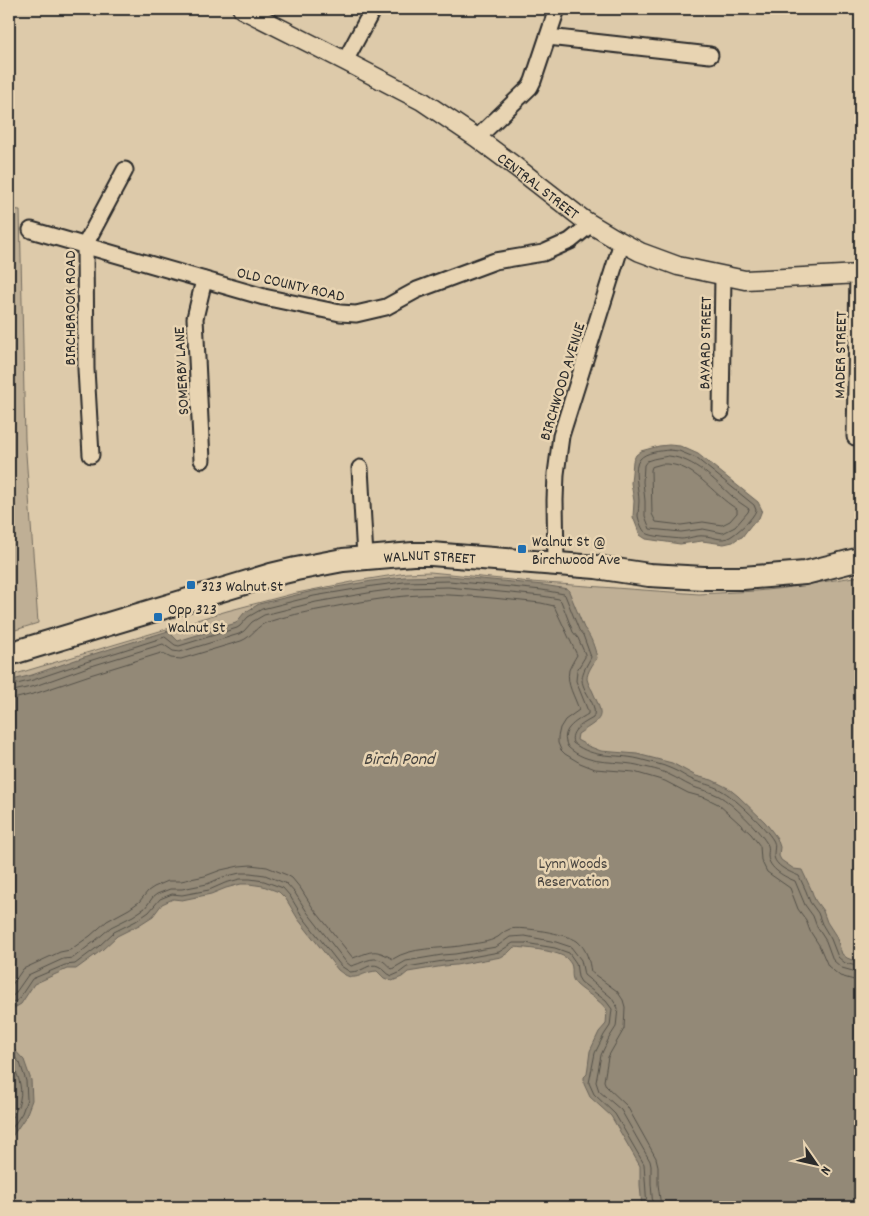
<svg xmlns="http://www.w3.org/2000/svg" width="869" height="1216" viewBox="0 0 869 1216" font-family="Dekko,sans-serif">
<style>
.green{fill:#bfaf95;stroke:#756d60}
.water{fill:#938977;stroke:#696359}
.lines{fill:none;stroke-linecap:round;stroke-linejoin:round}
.shore{stroke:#555149;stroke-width:1}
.minor-casing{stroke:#2b2b2b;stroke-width:19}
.tertiary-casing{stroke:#2b2b2b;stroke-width:21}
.primary-casing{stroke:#2b2b2b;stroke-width:26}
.minor{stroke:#e8d4b2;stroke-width:15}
.tertiary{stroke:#e8d4b2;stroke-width:18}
.primary{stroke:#e8d4b2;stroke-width:22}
.poi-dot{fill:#1f6fb2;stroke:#e8d4b2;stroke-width:2}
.labels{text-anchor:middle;stroke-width:5;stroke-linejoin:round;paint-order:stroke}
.street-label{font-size:16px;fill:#2b2b2b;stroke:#e8d4b2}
.poi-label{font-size:16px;fill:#2b2b2b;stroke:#e8d4b2;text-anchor:start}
.park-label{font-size:16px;fill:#494540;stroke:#e8d4b2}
.water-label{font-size:18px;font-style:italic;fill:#45423e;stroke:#e8d4b2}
</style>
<rect width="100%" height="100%" fill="#ddcaaa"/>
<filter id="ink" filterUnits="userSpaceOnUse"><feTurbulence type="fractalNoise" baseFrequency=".02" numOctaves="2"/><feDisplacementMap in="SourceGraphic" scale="10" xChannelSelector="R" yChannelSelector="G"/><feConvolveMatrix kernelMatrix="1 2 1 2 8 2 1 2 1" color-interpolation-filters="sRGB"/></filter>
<g filter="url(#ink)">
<g class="green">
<polygon points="9,209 20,210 25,440 38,623 9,632"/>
<polygon points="430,572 531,582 699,594 756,591 785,588 860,576 860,1207 9,1207 9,676 227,611 292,594 357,581 406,573"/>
</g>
<g class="water">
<polygon points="669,445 680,446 698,454 758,502 762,510 759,518 751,525 742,537 737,539 733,542 724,544 702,541 680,544 646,539 640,535 633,517 634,501 631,483 633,461 636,455 641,451 659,446"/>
<path d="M 449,576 L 543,585 L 568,589 L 584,628 C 591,636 595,648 597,658 C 593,664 587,672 587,679 C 588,683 590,687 592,690 C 605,719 604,717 578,734 L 577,740 L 588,746 L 601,751 L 637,754 L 672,763 L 696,776 L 712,780 L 728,788 L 738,796 L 765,822 L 777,838 L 780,847 L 779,856 L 781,860 L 794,869 L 802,870 L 811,889 L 815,900 L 823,911 L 827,922 L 836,936 L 842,954 L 847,958 L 860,963 L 860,1205 L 846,1207 L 642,1207 L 640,1185 L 640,1166 L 611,1116 L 590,1097 L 584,1084 L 584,1077 L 587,1074 L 590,1051 L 599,1032 L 606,1024 L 607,1010 C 599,999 587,994 577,985 C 569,977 574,972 571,964 C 569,961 566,957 563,956 C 551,950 527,948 514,947 L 508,953 L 501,957 L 456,965 L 444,966 L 408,972 L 402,977 L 392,981 L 384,978 L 377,971 C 359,972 356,985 338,970 L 298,919 L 286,899 L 279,892 L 263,886 L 249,884 L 241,884 L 226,888 L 211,894 L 182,900 L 173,899 L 162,904 L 153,916 L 139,925 L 117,936 L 102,950 L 76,969 L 67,969 L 34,984 L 21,1004 L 9,1011 L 9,681 L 32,675 L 84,657 L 168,631 L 178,641 L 236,623 L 244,613 L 259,604 L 313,591 L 372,581 L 404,577 Z"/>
<polygon points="9,1044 24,1060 31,1080 32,1100 26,1116 9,1141"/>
</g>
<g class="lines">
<g class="shore">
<path d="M 669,450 L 679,451 L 696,458 L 754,505 L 756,510 C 754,518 737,533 730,537 C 721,542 713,536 704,536 C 696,535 688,539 681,539 C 673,538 652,537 646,533 C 642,530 639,521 638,516 C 638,511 639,506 639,501 C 639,490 632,468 640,459 C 646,452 660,451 669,450 Z"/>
<path d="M 669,456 C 695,459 714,480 733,497 C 738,502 744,505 749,509 L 748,512 L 735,527 L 723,533 L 703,529 L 681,532 L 650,529 L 645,516 L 645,501 L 643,482 L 644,465 L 647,461 L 653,459 Z"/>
<path d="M 662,464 C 695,462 711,494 737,509 L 737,513 L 730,521 L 722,525 L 703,522 L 681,525 L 656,522 L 652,514 L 651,470 L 652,467 Z"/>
<path d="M 9,686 L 33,680 L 86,662 L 165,637 L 175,645 L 179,646 L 237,628 L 240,626 L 248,617 L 262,609 L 314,596 L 373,586 L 404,582 L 449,581 L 542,590 L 564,594 L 565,595 L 579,630 L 583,635 L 591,657 C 588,664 582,671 582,680 C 583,693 599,705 593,718 C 583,724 569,730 573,743 C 596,760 614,753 639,759 C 649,762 662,764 672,769 C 680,772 687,778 695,781 C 705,784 715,786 724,792 C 736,799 766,828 773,840 C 776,845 774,849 774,855 C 774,866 790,872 799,876 L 806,891 L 810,902 L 818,913 L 822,924 L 831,939 L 838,957 L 845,963 L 860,967"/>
<path d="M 9,692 L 35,686 L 88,667 L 163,644 L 173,651 L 180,652 L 239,634 L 244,631 L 252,622 L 264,615 L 316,602 L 374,592 L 404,588 L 448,587 L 542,596 L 559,599 L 561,601 L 573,632 L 578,638 L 585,654 L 585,657 L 577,670 L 576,681 L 588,711 L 588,714 C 575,722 559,730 568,747 C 588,766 613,760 637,765 C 648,768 661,770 670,775 C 677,778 684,783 691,786 C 700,790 710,791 719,796 C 732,803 758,829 766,842 C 770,847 768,851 768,856 C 769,869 785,877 795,881 L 805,905 L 813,916 L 817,927 L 826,941 L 833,960 L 842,968 L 860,973"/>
<path d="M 9,700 L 37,693 L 90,675 L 161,653 L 171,658 L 181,659 L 241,641 C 252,637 257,625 268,622 C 292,614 318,610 343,605 C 378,599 413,593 449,595 C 480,596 510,600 541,603 L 554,606 L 577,655 C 574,660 571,665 569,670 C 566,685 575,696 579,710 L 565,720 L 560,728 L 558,737 L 558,743 L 561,750 L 565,754 L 580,763 L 595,769 L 634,772 L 665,781 L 688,793 L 706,798 L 718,804 L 751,834 L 760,846 L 761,860 L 767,872 L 790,888 L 798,909 L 806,920 L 810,931 L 819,945 L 828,966 L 840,976 L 854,980 L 860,981"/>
<path d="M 9,989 L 23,969 L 60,952 L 70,950 L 90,936 L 107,921 L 129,909 L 139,902 L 148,891 L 154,887 L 168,881 L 181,881 L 205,876 L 221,870 L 239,866 L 251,865 L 267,867 L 287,875 L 292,878 L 301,889 L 313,908 L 353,958 C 373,951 374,948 393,959 C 411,947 439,949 460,946 C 469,944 486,943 494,939 C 500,937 503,931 510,929 C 522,926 567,934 577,941 C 587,949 589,960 591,972 L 617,991 L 623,1000 L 625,1007 L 624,1029 L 608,1057 L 604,1081 L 606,1086 L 627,1106 L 656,1158 L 658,1166 L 658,1184 L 661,1207"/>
<path d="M 9,997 L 14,995 L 28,975 L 63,959 L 73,958 L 95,941 L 111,927 L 133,916 L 145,908 L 153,897 L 157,894 L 170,889 L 182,889 L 207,884 L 223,877 L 240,873 L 250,873 L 265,875 L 287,884 L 295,893 L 307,912 L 346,962 L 351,966 C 361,964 372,955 383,961 C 386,963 389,967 392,969 L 406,961 L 442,955 L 455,954 L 496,947 L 510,937 L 525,936 L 556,942 L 571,947 L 581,960 L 584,975 L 611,997 L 618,1008 L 616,1027 L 609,1038 L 601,1055 L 596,1082 L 599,1091 L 621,1110 L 650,1161 L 651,1166 L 651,1184 L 653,1207"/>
<path d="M 9,1004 L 18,1000 L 32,979 L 65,965 L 75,964 L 99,946 L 114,932 L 136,921 L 149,912 L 160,899 L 172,894 L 182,895 L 209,890 L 225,883 L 240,879 L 250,879 L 264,881 L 283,888 L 290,896 L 302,916 L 341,966 L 350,972 C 352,972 357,971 358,971 C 365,969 371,963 378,966 C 384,968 386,974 392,976 L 399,973 L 407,967 L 443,961 L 455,960 L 499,952 L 513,943 L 525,943 L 555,948 L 569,953 L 576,963 L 578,977 L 581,982 L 606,1001 L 612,1009 L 610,1026 L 604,1035 L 595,1053 L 589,1083 L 594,1094 L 615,1114 L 644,1164 L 647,1207"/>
<polyline points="9,1051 20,1063 26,1081 27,1099 22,1113 9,1133"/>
<path d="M 9,1060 C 17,1070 23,1087 20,1099 C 19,1108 13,1115 9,1122"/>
</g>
<defs>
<g id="minor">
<polyline points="548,37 710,55"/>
<polyline points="345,61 373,9"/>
<polyline points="477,138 530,87 533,81 557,9"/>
<polyline points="31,230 264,297 340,313 356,314 386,307 417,290 495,261 543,253 570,241 591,224"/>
<polyline points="721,412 723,275"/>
<polyline points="855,437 858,274"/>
<polyline points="91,455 86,369 85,245 125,170"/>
<polyline points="202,460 195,318 204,280"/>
<polyline points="360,468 365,557"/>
<polyline points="556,564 555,500 556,474 561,436 622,242"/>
</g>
<g id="tertiary">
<path id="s1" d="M 242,9 L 345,61 L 422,101 L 477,138 L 516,167 L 584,220 L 614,238 L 640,252 L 678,266 L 745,280 L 860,274"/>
</g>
<g id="primary">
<path id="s2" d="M 9,654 L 271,575 L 296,569 L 343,560 L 413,554 L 431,554 L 596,567 L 649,575 L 704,578 L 743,578 L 805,573 L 860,559"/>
</g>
</defs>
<use href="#minor" class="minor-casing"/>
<use href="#tertiary" class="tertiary-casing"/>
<use href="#primary" class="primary-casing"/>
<use href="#minor" class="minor"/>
<use href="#tertiary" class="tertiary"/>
<use href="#primary" class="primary"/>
</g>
</g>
<g class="poi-dot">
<rect x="517" y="544" width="10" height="10" rx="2.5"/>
<rect x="186" y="580" width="10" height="10" rx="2.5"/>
<rect x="153" y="612" width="10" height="10" rx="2.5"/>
</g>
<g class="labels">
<g class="street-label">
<text dy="6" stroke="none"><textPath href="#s1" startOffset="346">CENTRAL STREET</textPath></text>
<text transform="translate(291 283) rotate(13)" y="6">OLD COUNTY ROAD</text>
<text transform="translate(69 308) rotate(-90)" y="6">BIRCHBROOK ROAD</text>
<text transform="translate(704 343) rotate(-89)" y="6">BAYARD STREET</text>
<text transform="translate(839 355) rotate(-89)" y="6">MADER STREET</text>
<text transform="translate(180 371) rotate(-93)" y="6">SOMERBY LANE</text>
<text transform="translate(561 381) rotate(-73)" y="6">BIRCHWOOD AVENUE</text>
<text dy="6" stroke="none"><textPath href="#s2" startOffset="434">WALNUT STREET</textPath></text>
</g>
<g class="poi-label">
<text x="532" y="546">Walnut St @<tspan x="532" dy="18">Birchwood Ave</tspan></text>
<text x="201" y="591">323 Walnut St</text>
<text x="168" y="614">Opp 323<tspan x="168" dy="18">Walnut St</tspan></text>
</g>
<g class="park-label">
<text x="573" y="868">Lynn Woods<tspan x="573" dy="18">Reservation</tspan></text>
</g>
<g class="water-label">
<text x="399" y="764">Birch Pond</text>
</g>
</g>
<rect width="869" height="1216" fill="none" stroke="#e8d4b2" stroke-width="30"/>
<rect x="15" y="15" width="839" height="1186" fill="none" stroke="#2b2b2b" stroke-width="2" filter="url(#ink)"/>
<g transform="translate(816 1164) rotate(124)" stroke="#e8d4b2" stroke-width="4" paint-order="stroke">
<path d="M0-4L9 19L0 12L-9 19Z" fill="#2b2b2b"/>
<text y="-8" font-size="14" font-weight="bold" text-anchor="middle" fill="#2b2b2b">N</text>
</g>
</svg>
